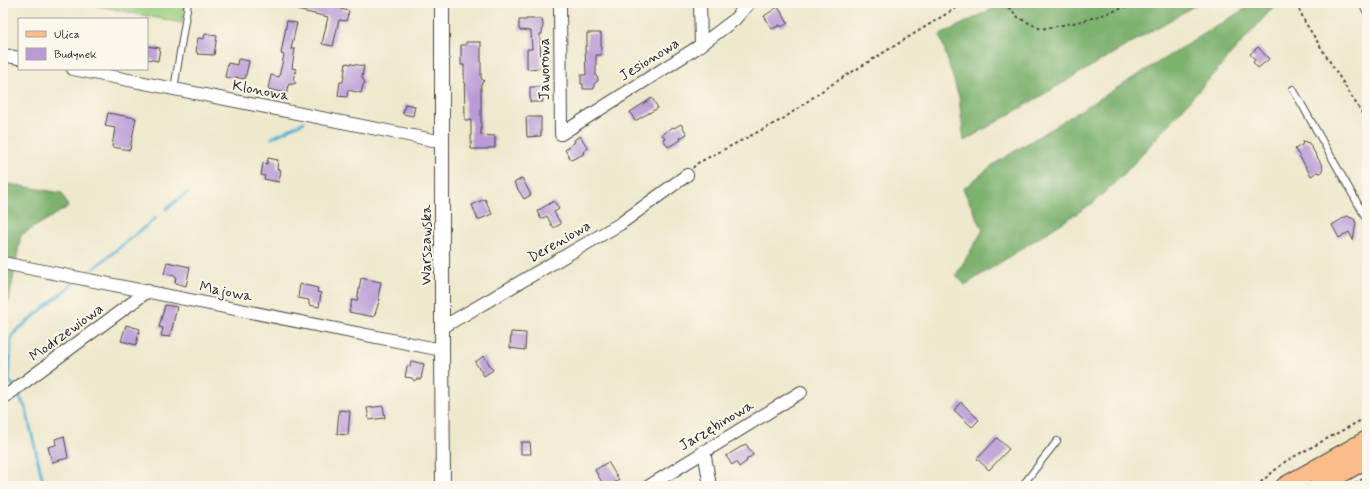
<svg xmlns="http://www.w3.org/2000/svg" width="1370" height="489" viewBox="0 0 1370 489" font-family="Mynerve,sans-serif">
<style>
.green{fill:#9ace7f;stroke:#627c55}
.forest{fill:#7bb16e;stroke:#536e4c}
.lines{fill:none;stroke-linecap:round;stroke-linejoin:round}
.stream{stroke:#5ab2d7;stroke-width:3}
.building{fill:#b99bd6}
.service-casing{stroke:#484743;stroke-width:8}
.minor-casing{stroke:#484743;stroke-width:14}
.tertiary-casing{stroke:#484743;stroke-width:16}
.primary-casing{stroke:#484743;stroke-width:20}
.path{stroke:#484743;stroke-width:2;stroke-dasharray:3 3;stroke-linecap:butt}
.service{stroke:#fff;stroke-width:6}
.minor{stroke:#fff;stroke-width:12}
.tertiary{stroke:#fff;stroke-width:14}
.primary{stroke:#fabc8b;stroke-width:18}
.labels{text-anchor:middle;stroke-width:4;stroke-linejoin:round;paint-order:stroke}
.street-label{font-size:15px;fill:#2b2b2b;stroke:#fbf7ec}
</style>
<rect width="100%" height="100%" fill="#fbf7ec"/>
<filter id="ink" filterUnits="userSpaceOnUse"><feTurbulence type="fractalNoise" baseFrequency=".025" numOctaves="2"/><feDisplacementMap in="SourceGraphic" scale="8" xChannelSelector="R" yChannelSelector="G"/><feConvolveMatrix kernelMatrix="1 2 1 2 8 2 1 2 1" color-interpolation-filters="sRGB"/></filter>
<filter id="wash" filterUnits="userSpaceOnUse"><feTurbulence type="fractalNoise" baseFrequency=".012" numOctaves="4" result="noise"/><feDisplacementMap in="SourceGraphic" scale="16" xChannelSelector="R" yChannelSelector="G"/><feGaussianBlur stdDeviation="0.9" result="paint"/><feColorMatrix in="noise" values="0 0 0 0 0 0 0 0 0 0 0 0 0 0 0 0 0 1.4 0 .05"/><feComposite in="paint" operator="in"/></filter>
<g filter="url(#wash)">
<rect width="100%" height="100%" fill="#eee8cc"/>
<polygon class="green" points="83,3 185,3 182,23"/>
<g class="forest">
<polygon points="1004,3 1199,3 964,141 959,97 940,35"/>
<polygon points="1254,3 1277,3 1125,173 1093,203 965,285 956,275 983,230 963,189 994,164"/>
<polygon points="3,183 62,193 68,207 21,235 9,301 3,303"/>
</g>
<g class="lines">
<g class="stream">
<polyline points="272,138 304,122"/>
<polyline points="166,209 187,193"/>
<polyline points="93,269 156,218"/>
<polyline points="3,385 9,381"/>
<polyline points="13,385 9,381 11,338 16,331 73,284"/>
<polyline points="18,394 26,409 44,486"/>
</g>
</g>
<g id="blocks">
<g class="building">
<polygon points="298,3 336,3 342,4 341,9 349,11 346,21 339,20 333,46 322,44 328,17 297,10"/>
<polygon points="778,7 788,23 781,27 780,25 772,29 764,16"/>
<polygon points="526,19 542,19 543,25 542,34 540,34 541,68 527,69 527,49 532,49 531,31 519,30 519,20 526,20"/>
<polygon points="287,21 297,23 291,49 295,49 292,68 296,69 293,80 296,83 288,85 287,93 268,89 271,75 279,77 284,55 281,54"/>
<polygon points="587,33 601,33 601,55 596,55 596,76 598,78 598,81 594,84 594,89 583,89 583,84 581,84 581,75 586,75 585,46 587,46"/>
<polygon points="205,34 217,36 214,55 197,54 198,53 196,52 198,38 204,39"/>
<polygon points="466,42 481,42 481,78 484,81 481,84 481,135 495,136 495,148 488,148 488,149 471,149 471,120 465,120 464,65 461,65 461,45 466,45"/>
<polygon points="147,46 160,48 158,61 147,59"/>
<polygon points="1258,47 1269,59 1258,68 1253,62 1255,60 1250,54"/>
<polygon points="238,59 249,61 245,79 235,77 235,79 225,77 228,63 237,65"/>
<polygon points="346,63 364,66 362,77 365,83 363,85 361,93 348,90 347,97 338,96 340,82 343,82"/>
<polygon points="530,87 542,87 543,102 530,102"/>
<polygon points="652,98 658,108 635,121 630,112"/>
<polygon points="405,104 415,106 413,116 403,114"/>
<polygon points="108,113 136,118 130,150 112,147 115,128 105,126"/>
<polygon points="526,117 541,117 541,136 527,137"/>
<polygon points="681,124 687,134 680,138 681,140 668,147 663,139 665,138 662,134 673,127 674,128"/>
<polygon points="580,136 588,148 583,152 584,154 571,160 565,150 575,142 574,140"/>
<polygon points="1303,141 1309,143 1323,167 1321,173 1317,172 1311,176 1303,162 1295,149 1302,145"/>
<polygon points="268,158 278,160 277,169 281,170 279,182 264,179 265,176 261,175 263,163 267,164"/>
<polygon points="522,178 531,195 524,199 514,183"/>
<polygon points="485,199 492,214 478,220 472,205"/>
<polygon points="554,201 559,209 554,212 561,224 553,228 547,216 541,219 537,211"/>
<polygon points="1347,216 1354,219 1356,223 1353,240 1349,232 1339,238 1332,225"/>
<polygon points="167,262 190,267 186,286 175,283 176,276 164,274"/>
<polygon points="361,278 381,282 378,298 380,299 374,317 349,312 352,300 357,301"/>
<polygon points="300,284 318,288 317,292 321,293 319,307 309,305 309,300 298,298"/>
<polygon points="165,305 177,307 170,337 161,336 163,328 159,327"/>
<polygon points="126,325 140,329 136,345 121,341"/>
<polygon points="511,332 526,333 525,350 510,348"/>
<polygon points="484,356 493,370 484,376 475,362"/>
<polygon points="411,361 424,364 421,379 417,379 414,381 412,378 405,377 407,366 410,367"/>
<polygon points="961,402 979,420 972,427 954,410"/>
<polygon points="383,406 385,418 369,420 367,408"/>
<polygon points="339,410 350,411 348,435 337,434"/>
<polygon points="64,436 68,458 52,462 48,447 56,445 55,439"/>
<polygon points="997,438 1009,449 989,470 977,459"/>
<polygon points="521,442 530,442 531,454 521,454"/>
<polygon points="746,444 753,455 746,460 747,461 739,467 736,462 732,465 726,456"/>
<polygon points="608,462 619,480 609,486 604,486 595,470"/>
</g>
</g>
</g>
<g filter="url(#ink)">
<use href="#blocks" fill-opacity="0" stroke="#484743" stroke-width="1"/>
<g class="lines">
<defs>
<g id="service">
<polyline points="1361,3 1367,12"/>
<polyline points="174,89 188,3"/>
<polyline points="1293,89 1367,220"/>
<polyline points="1022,486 1057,441"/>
</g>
<g id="minor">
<polyline points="560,3 561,134"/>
<polyline points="700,3 701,45"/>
<polyline points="3,55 19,58"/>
<polyline points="73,69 443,142"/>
<polyline points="561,134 701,45 734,20 749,3"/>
<polyline points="3,263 442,350"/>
<polyline points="443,327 620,224 687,175"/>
<polyline points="3,398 148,291"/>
<polyline points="704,451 710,486"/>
<polyline points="649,486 801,392"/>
</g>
<polyline id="tertiary" points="442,3 442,350 443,486"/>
<g id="primary">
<polyline points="1285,486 1367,440"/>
<polyline points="1319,486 1367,459"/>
</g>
</defs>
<use href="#service" class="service-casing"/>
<use href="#minor" class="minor-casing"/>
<use href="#tertiary" class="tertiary-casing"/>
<use href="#primary" class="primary-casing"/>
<g class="path">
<polyline points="1004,3 1019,18 1041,29 1083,21 1139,3"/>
<polyline points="1292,3 1298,7"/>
<polyline points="1298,3 1298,7 1305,22 1367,121"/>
<polyline points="693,168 696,164 717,153 783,119 826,88 964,3"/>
<polyline points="1355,483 1367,477"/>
<polyline points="1256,486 1286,461 1367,417"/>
</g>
<use href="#service" class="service"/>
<use href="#minor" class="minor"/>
<use href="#tertiary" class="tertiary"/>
<use href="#primary" class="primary"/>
</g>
</g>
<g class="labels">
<g class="street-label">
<text transform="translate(649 59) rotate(-32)" y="5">Jesionowa</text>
<text transform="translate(544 69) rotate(-90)" y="5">Jaworowa</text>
<text transform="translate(261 90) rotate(11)" y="5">Klonowa</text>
<text transform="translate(559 241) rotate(-30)" y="5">Dereniowa</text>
<text transform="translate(426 245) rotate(-90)" y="5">Warszawska</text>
<text transform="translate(226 291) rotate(11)" y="5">Majowa</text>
<text transform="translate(66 332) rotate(-36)" y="5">Modrzewiowa</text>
<text transform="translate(716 425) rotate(-31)" y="5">Jarzębinowa</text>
</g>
</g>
<rect width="1370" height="489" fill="none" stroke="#fbf7ec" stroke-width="16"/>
<rect x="18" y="18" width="130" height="52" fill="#fbf7ec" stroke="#a8a59f"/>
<rect x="26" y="31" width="20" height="6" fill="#fabc8b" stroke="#a8a59f"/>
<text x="54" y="38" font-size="12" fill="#2b2b2b">Ulica</text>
<rect x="26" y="48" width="20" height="12" fill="#b99bd6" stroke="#a8a59f"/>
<text x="54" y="58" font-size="12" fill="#2b2b2b">Budynek</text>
</svg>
